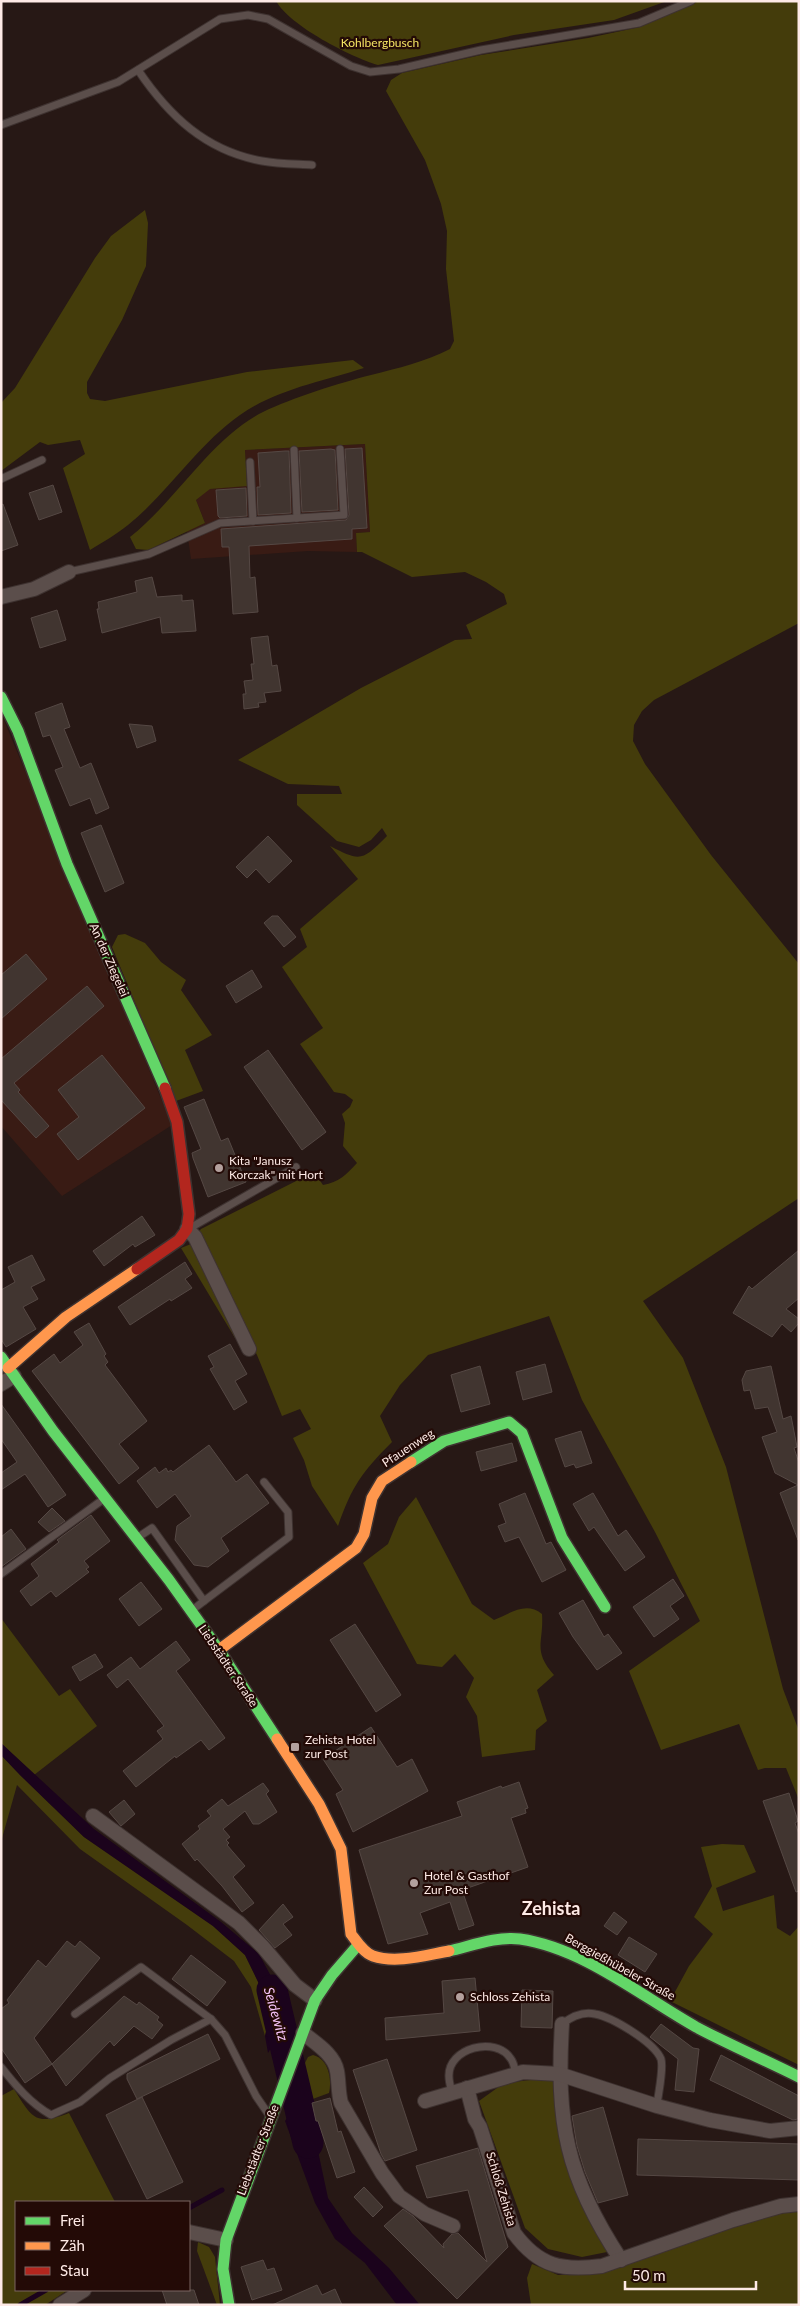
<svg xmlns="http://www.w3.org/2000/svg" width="800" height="2306" viewBox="0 0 800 2306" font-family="Lato,sans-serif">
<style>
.built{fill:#391b14}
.green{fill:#443c0b}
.water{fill:#1b031c}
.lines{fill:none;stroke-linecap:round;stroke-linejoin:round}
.stream{stroke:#1b031c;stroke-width:5}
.river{stroke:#1b031c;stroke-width:31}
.building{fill:#413530;stroke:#554844}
.lane-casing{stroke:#3e3230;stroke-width:9}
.street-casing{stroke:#3e3230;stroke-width:16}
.fast-casing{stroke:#3e3230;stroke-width:14}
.slow-casing{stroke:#3e3230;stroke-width:14}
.jam-casing{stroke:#3e3230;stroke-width:14}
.lane{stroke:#5b4e4b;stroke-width:7}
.street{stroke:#5b4e4b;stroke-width:14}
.fast{stroke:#63d668;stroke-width:11}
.slow{stroke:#ff974d;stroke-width:11}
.jam{stroke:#b3261e;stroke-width:11}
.poi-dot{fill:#b3a09d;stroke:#230a06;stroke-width:2}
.labels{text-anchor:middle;stroke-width:4.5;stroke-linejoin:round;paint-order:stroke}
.park-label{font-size:12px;fill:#f3e363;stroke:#230a06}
.street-label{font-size:12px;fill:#feeae6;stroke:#230a06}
.poi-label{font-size:12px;fill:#feeae6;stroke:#230a06;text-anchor:start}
.water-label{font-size:14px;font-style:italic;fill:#f4c2f7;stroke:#230a06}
.district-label{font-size:18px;font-weight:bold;fill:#feeae6;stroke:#230a06}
</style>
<rect width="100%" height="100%" fill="#271815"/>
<g class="built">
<polygon points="365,444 370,532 356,533 357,552 308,551 191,559 187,531 205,523 196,500 209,489 247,485 245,450"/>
<polygon points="1,713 172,1125 62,1196 1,1126"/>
</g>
<g class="green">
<path d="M 276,1 L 667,1 L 614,20 L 514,35 L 378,65 C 351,57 290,26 276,1 Z"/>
<path d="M 699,1 L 799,1 L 799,623 L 654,700 L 642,711 L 634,725 L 633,741 L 645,764 L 711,855 L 799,964 L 799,1198 L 643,1301 L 683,1358 L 726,1467 L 783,1689 L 799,1731 L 799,1800 L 786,1768 L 765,1768 L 758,1770 L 739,1724 L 661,1750 L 629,1671 L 700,1621 L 655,1532 L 582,1400 L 549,1316 L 428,1355 L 400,1385 L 380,1416 L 392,1442 C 362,1472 352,1486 338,1526 L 312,1486 L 304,1460 L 293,1438 L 311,1429 L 300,1409 L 282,1416 L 257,1355 L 197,1234 L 201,1229 L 314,1172 L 323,1185 C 339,1182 346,1175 357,1163 L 343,1146 L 345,1123 L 342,1114 L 350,1107 L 353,1100 L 345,1094 L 334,1092 L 300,1044 L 323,1028 L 282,967 L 307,947 L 300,929 L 358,879 L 330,846 C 361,862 362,861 387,836 L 382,828 L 371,840 L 359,847 L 337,841 L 297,805 L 297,794 L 342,794 L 339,786 L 288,784 L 238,760 L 361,688 L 455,640 L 472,639 L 466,625 L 507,604 L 504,594 L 486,582 L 465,572 L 412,577 L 362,552 L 357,552 L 356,533 L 370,532 L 365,444 L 245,450 L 247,486 L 210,489 L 196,500 L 205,523 L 148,550 L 136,549 L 130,537 C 176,501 212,437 263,412 C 292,398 339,383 371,375 C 398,368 425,362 450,349 L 454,341 L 446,269 L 447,231 L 441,204 L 425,160 L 386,91 L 391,80 L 402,73 L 481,55 L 588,38 L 640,27 Z"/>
<path d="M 145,210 L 148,223 L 146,266 L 122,320 L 87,382 L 87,393 L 90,399 L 105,401 L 247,372 L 353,360 L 364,368 C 323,381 275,390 240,415 C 197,445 169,492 128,525 C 117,534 103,542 90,550 L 63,468 L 85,454 L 80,440 L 48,445 L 40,442 L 1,471 L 1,403 L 15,388 L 95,258 L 111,236 Z"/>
<polygon points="125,934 145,943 161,962 186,980 181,990 212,1035 185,1050 203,1091 176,1101 112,947 118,935"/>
<polygon points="191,1244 237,1334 235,1338 181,1248"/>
<path d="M 416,1497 L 472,1604 L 494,1620 C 511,1613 526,1601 542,1614 C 544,1643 532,1650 554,1675 L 537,1690 L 547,1721 L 536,1730 L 535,1750 L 482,1757 L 477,1716 L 466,1697 L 474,1678 L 455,1654 L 442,1667 L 417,1664 L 363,1563 L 388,1544 L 399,1517 Z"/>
<polygon points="1,1618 59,1696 70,1689 97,1726 34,1775 1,1743"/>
<polygon points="1,1755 20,1775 84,1837 213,1926 245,1955 263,1992 270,2015 265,2036 251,1987 234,1961 187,1925 80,1849 17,1785 1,1842"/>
<polygon points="722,1844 744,1845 756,1872 716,1888 723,1911 774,1895 777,1928 790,1936 799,1926 799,2065 670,2001 689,1966 713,1934 694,1917 712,1886 701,1847"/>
<path d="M 313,2055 C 329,2059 332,2080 329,2093 L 310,2100 L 302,2069 L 308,2057 Z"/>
<polygon points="557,2077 562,2127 612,2251 582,2257 548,2249 525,2228 479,2101 504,2083"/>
<path d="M 14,2089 C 32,2118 35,2126 69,2113 L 115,2202 L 16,2202 L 16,2290 L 68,2290 L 45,2305 L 1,2305 L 1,2096 Z"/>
<polygon points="799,2207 799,2305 531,2305 527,2278 532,2264 558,2275 581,2275 605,2272 733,2224"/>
<polygon points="198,2242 209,2247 215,2257 220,2305 217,2305 197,2251"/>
</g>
<g class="water">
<polygon points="1,1743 94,1829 221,1922 259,1954 279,1991 288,2020 268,2053 265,2036 270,2015 263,1992 245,1955 213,1926 84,1837 20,1775 1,1755"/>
<polygon points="305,2090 328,2198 352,2233 389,2268 420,2305 397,2305 365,2263 335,2239 315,2203 285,2121"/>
</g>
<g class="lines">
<g class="stream">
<polyline points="189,2208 222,2190"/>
<polyline points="20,2305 46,2290"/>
</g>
<polyline class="river" points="272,1990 308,2143"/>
</g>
<g class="building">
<polygon points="362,448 367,528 352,529 352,539 249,546 250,578 255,577 258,612 233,614 229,547 222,547 221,529 346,520 349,515 345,449"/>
<polygon points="331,449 335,450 338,510 302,512 299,451"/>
<polygon points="285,451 289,451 291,513 258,515 257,487 260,487 258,453"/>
<polygon points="53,485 62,512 39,520 29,493"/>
<polygon points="246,488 247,516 220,518 218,516 216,490"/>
<polygon points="3,504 18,545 1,551 1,505"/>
<polygon points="152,577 157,597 182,595 182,601 193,600 196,631 162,633 160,617 102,633 97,609 99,609 98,602 137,592 135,581"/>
<polygon points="57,610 66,640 40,648 31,618"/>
<polygon points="268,636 272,666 277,665 281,691 264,693 266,702 258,703 259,707 244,709 243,694 246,694 244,681 253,680 251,664 254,664 251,638"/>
<polygon points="62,703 70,727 64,729 80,768 91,763 109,808 96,814 90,798 70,806 55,770 63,767 50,735 43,737 35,713"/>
<polygon points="129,724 152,726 156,741 137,748"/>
<polygon points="101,825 124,883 105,892 81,833"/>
<polygon points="268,836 292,861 269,883 256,869 247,878 236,867"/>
<polygon points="272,916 278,916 296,937 284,947 264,923"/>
<polygon points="26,954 47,979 1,1019 1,975"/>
<polygon points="252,970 262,987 236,1003 226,986"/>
<polygon points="87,986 104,1006 14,1083 20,1090 18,1092 49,1126 36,1138 1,1100 1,1059"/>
<polygon points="268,1050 326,1132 302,1150 244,1067"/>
<polygon points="102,1055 145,1108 78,1160 57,1134 79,1117 58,1090"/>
<polygon points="204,1099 221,1141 228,1138 246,1182 208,1197 193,1158 192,1153 201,1149 184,1107"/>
<polygon points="142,1216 155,1235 135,1247 133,1244 104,1266 93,1251"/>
<polygon points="799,1250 799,1298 786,1309 799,1319 799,1323 791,1332 782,1324 772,1337 733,1313 749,1286 752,1289"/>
<polygon points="32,1255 45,1280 31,1287 38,1299 23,1307 36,1329 6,1347 1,1339 1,1290 15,1282 8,1267"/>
<polygon points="185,1262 192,1274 185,1279 192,1288 171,1301 170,1299 130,1325 118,1307"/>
<polygon points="89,1323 106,1354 104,1356 108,1362 105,1365 147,1421 119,1444 139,1468 119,1484 32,1371 54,1354 60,1363 83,1345 74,1332"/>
<polygon points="230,1344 247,1374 235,1381 247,1402 234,1410 210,1369 214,1367 208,1356"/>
<polygon points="545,1364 552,1392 523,1400 516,1372"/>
<polygon points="480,1366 490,1404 461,1412 451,1375"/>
<polygon points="771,1366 783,1419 791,1416 797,1447 794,1448 799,1463 798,1540 780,1493 798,1485 775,1473 762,1437 777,1432 768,1407 755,1409 750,1390 744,1391 742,1380 746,1371"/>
<polygon points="1,1404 66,1495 48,1507 25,1474 1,1490 1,1473 17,1462 1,1439"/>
<polygon points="581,1431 592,1463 576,1468 574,1464 565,1467 555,1439"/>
<polygon points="512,1443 517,1461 481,1471 476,1452"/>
<polygon points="209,1445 236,1482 247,1474 269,1503 221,1538 229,1551 208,1567 194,1565 175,1540 177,1526 191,1516 175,1494 157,1508 137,1481 155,1467 159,1473 166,1468 168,1472 171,1470 173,1472"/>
<polygon points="525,1493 546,1544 551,1542 566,1570 542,1582 519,1537 505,1542 498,1526 506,1523 499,1504"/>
<polygon points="593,1493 618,1536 626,1530 645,1557 625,1571 594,1527 589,1531 573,1504"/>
<polygon points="52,1508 65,1521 49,1532 38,1522"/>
<polygon points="91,1515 110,1541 84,1561 89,1567 86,1569 89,1572 56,1597 51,1591 31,1606 20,1591 39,1576 31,1564 59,1542 57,1540"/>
<polygon points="11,1529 26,1549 1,1567 1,1537"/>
<polygon points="673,1579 684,1596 670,1606 679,1619 654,1637 633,1607"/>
<polygon points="141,1582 162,1609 139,1626 119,1599"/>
<polygon points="583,1600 604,1637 608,1634 622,1653 597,1670 573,1637 559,1613"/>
<polygon points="355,1624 401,1695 376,1712 330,1640"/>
<polygon points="176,1641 190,1660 176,1671 225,1738 209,1750 201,1740 176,1758 175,1756 136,1787 123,1771 163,1739 157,1731 164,1726 128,1679 117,1688 107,1675 131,1657 140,1669"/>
<polygon points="95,1654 103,1667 80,1681 72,1667"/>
<polygon points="371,1727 397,1767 412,1759 428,1791 353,1832 336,1794 343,1790 323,1759"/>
<polygon points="519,1782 528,1808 525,1809 526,1813 511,1818 528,1867 462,1890 474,1925 459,1930 450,1902 420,1913 428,1934 388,1944 359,1850 462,1816 457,1802 501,1786 502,1788"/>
<polygon points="263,1783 269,1791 266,1794 277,1812 259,1824 253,1824 245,1811 223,1829 230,1837 226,1840 229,1843 227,1845 245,1866 233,1877 254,1903 242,1912 222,1886 197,1859 195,1861 182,1844 200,1829 198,1826 211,1816 207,1811 222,1799 228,1806"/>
<polygon points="789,1793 798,1821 795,1823 799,1834 799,1891 796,1892 763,1801"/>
<polygon points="124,1800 135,1814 121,1826 109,1812"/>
<polygon points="283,1904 293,1917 283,1924 292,1935 275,1948 259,1930"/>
<polygon points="614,1912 627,1922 617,1935 604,1926"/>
<polygon points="629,1937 657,1954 645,1972 618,1955"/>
<polygon points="67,1941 75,1947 80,1941 100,1958 34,2038 52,2064 25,2083 1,2048 1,2009 9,2003 7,2000 38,1960 46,1967"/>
<polygon points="191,1955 226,1982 207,2006 172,1979"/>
<polygon points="475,1978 480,2031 386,2040 385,2018 444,2013 442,1981"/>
<polygon points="522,1990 553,1991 552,2028 521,2027"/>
<polygon points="124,1996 137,2005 139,2002 159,2017 157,2020 163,2025 152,2039 134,2026 114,2046 110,2041 66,2086 52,2064"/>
<polygon points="661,2024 693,2048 699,2049 694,2092 675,2090 678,2059 650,2037"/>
<polygon points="208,2034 220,2059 137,2099 127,2079 127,2074"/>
<polygon points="721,2055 799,2096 798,2119 793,2120 710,2080"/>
<polygon points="387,2059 417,2150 385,2161 381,2154 353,2070"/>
<polygon points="142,2097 183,2182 147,2199 106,2115"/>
<polygon points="330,2098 338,2132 341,2131 355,2172 337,2178 318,2121 316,2121 312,2103"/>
<polygon points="603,2107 628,2195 598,2203 585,2172 577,2146 572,2116"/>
<polygon points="638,2139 799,2144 799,2180 637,2175"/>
<polygon points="478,2148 508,2247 457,2299 384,2226 403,2209 413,2216 444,2248 443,2244 452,2234 458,2233 487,2262 468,2190 427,2198 416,2166"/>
<polygon points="364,2187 383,2207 373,2217 354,2197"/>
<polygon points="263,2260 267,2270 274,2268 282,2290 252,2300 241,2267"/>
<polygon points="317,2285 322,2295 335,2289 342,2305 272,2305"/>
<polygon points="162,2290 194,2290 199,2305 167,2305"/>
</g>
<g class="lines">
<defs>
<g id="lane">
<path d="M 138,70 C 169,116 206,151 262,161 C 278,164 296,164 312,165"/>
<polyline points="1,125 118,82 220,19 248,15 268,19 351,66 370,72 399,69 481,50 639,23 691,1"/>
<polyline points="294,450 297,518"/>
<polyline points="250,462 253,521"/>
<polyline points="1,479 42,460"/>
<polyline points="69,572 149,554 220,523 344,515 340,449"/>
<polyline points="190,1228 296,1167"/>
<polyline points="137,1538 152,1528 204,1601 191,1611"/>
<polyline points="1,1574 105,1498"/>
<polyline points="204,1601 289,1537 288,1512 264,1482"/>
<polyline points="75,2014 141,1967 211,2019 225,2035 256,2096 269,2115"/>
<path d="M 562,2024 C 571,2017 582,2011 595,2014 C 612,2017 654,2042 661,2059 C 664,2069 658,2094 657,2106"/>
<path d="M 1,2067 C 16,2086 30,2103 51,2115 L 80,2102 L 110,2078 L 171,2040 L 211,2019"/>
<path d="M 452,2093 C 451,2088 449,2082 449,2077 C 447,2048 496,2035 511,2059 C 514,2063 515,2070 516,2074"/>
</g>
<g id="street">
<polyline points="1,597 34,589 69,572"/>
<polyline points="187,1229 195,1237 249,1349"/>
<polyline points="1,1384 14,1376"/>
<polyline points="93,1816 239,1923 263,1947 295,1985 315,2000"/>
<path d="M 562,2024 C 556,2122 566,2177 621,2260"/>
<path d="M 303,2033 C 315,2043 334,2054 337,2071 C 339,2082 338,2092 341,2103 L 382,2173 L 399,2196 L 425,2214 L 453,2226"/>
<path d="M 467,2088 L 475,2119 L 480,2127 L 514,2233 C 539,2267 562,2271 602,2266 L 733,2220 L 781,2206 L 799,2204"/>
<polyline points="425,2101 523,2072 559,2074 657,2106 710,2120 770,2131 799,2128"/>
<polyline points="189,2232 226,2240"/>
<polyline points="60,2305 84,2290"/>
</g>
<g id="fast">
<polyline points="1,697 18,731 67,864 165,1088"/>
<polyline points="1,1357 53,1431 169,1580 219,1650 277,1739"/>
<polyline points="411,1462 444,1441 509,1422 522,1433 562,1538 605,1607"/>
<path d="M 449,1951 C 471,1946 497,1936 520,1939 C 583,1948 641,1996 696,2027 C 730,2045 765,2060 799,2077"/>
<polyline points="229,2305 223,2269 226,2240 315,2000 332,1975 358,1945"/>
</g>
<g id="slow">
<polyline points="8,1368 66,1317 137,1269"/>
<polyline points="219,1650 356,1548 364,1534 372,1498 382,1481 411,1462"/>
<path d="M 277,1739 L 319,1804 L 341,1849 L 351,1934 C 357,1942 364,1953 373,1956 C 396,1964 426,1955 449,1951"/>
</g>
<polyline id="jam" points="137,1269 179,1240 187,1229 189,1214 177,1122 165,1088"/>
</defs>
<use href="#lane" class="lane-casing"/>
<use href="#street" class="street-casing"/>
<use href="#fast" class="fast-casing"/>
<use href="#slow" class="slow-casing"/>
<use href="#jam" class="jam-casing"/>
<use href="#lane" class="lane"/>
<use href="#street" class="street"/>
<use href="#fast" class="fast"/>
<use href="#slow" class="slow"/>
<use href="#jam" class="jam"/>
</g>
<g class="poi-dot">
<circle cx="219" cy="1168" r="5"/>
<rect x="290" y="1742" width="10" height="10" rx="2.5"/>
<circle cx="414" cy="1883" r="5"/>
<circle cx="460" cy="1997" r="5"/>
</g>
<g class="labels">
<g class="park-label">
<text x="380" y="47">Kohlbergbusch</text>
</g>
<g class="street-label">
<text transform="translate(109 960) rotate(66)" y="4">An der Ziegelei</text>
<text transform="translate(408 1448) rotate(-33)" y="4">Pfauenweg</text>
<text transform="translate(228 1666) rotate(56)" y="4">Liebstädter Straße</text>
<text transform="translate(620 1967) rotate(29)" y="4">Berggießhübeler Straße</text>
<text transform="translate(258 2150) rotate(-69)" y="4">Liebstädter Straße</text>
<text transform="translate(501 2189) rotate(73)" y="4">Schloß Zehista</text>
</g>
<g class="poi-label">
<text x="229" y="1165">Kita "Janusz<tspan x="229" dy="14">Korczak" mit Hort</tspan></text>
<text x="305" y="1744">Zehista Hotel<tspan x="305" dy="14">zur Post</tspan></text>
<text x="424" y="1880">Hotel &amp; Gasthof<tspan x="424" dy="14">Zur Post</tspan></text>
<text x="470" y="2001">Schloss Zehista</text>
</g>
<g class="water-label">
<text transform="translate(276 2014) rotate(74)" y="5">Seidewitz</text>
</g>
<g class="district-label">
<text x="551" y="1915">Zehista</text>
</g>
</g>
<rect width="800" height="2306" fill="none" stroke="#feeae6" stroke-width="5"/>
<rect x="15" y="2201" width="175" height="90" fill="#230a06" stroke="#7b6460"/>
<rect x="25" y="2217" width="25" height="8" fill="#63d668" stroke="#7b6460"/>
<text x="60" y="2226" font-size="15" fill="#feeae6">Frei</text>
<rect x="25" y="2242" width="25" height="8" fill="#ff974d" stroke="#7b6460"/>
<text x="60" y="2251" font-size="15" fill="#feeae6">Zäh</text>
<rect x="25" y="2267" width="25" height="8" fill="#b3261e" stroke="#7b6460"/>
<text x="60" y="2276" font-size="15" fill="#feeae6">Stau</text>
<path d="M625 2281v8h131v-8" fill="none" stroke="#feeae6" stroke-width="2.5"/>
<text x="632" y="2281" font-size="15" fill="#feeae6" stroke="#230a06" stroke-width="4" paint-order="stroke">50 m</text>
</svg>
